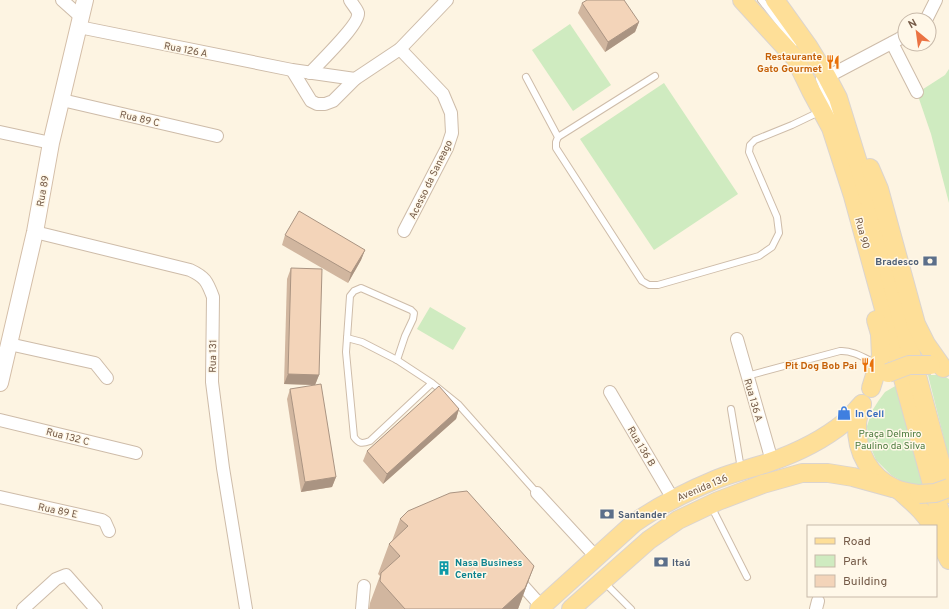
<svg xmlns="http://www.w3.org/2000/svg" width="949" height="609" viewBox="0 0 949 609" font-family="Overpass,sans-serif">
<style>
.green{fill:#cfebc0}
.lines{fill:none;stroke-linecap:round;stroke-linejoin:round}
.lane-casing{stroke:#cebca9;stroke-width:8}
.street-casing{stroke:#cebca9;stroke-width:14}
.secondary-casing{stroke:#d4bea8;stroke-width:18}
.primary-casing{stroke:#dbd4cf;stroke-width:20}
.lane{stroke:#fff;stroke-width:6}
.street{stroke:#fff;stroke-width:12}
.secondary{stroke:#fff;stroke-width:16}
.primary{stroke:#fedf98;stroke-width:18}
.primary-bridge-casing{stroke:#dbd4cf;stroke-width:20;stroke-linecap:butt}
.primary-bridge{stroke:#fedf98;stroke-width:18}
.wall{fill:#d1b69f}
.shaded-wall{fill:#aa9482}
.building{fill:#f3d4b9;stroke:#aa9482}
.labels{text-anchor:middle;stroke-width:3;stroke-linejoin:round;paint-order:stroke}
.street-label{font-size:10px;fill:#755b48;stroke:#fff8e9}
.food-label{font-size:10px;font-weight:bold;fill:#c56008;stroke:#fff8e9;text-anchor:end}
.service-label{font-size:10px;font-weight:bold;fill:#4e5e75;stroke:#fff8e9;text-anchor:start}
.shop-label{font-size:10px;font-weight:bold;fill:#366cbe;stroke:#fff8e9;text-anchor:start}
.park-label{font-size:10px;fill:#4d7b3f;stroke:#fff8e9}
.culture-label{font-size:10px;font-weight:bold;fill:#0d838f;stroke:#fff8e9;text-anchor:start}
</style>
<rect width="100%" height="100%" fill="#fdf4e2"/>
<g class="green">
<polygon points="570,24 611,85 573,111 532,50"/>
<polygon points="949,69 949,203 931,134 917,93 945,75"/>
<polygon points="664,83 738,194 654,250 580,139"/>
<polygon points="430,307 466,328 453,350 417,329"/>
<polygon points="928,375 942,375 949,379 949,459"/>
<polygon points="897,385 923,487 908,485 891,475 876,460 868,441 867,426 872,411 879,400 885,392"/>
</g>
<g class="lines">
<defs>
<g id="lane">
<polyline points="761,0 795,43"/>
<polyline points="526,77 558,137 556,142 556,148 642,281 649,285 658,285 759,256 772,247 779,233 777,217 749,152 750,145 755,140 792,125 817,113"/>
<polyline points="819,79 834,117"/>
<polyline points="558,137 655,76"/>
<polyline points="347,338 350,296 354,291 361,288 411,310 414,313 413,319 405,336 397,360"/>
<path d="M 747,376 L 840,351 C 853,350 866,359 877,364"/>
<path d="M 432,383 L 370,441 C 362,444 359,444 354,437 L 346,352 L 347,338 L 362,342 L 397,360 L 432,383 L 458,404 L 537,493"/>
<polyline points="731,409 741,469"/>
<polyline points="711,506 747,577"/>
<polyline points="604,582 631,609"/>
</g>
<g id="street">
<polyline points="62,0 81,17"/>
<polyline points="926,20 936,0"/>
<polyline points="79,27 292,70 355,79"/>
<polyline points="892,43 917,92"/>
<polyline points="400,49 443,94 451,113 452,133 447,148 404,231"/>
<polyline points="292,70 311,101 317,104 325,104 333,101 355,79 400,49 447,0"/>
<path d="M 310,73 C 318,64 360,24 358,13 C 357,9 352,4 350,0"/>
<polyline points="827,77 899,39 905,35"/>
<polyline points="62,100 217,136"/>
<polyline points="0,132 51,143"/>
<path d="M 35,232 L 190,270 C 205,277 207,281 213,297 L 212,382 L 223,468 L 246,609"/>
<polyline points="737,339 772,461"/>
<polyline points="9,344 95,363 107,378"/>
<polyline points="610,392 673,499"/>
<polyline points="0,420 136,453"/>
<polyline points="537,493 597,558"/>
<polyline points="0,497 102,520 105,522 109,531"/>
<polyline points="516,578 542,607"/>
<polyline points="23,609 56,579 66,575 96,609"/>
<polyline points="362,609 364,586"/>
<polyline points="816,609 818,601"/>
</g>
<polyline id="secondary" points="0,383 35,232 51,143 85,0"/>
<g id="primary">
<polyline points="742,0 795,58 811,91 831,128 853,196 936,499 949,536"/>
<polyline points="775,0 808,46 827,77 838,98 868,195 949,494"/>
<polyline points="870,168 879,189 916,324 926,344 943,368"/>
<polyline points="871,388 881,356 880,334 876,320"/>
<path d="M 862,404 C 860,410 857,418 857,425 C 856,452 870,477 894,488 C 902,492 911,493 919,494"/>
<path d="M 900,491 C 912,502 925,512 932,526"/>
<polyline points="936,534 949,560"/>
<path d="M 539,609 L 634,523 C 660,505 688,491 717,479 C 734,472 753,468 770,462 C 796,453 823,440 845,422 C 851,417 856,410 862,404"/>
<polyline points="571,609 649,540 678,520 718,501 763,484 802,473 828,473 853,477 893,488"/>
</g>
</defs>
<use href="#lane" class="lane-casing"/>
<use href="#street" class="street-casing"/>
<use href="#secondary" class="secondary-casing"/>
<use href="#primary" class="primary-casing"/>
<use href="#lane" class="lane"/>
<use href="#street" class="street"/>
<use href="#secondary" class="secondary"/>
<use href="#primary" class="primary"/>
<defs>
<g id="primary-bridge">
<polyline points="888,373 909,365 931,365"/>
<polyline points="919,494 935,493 949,488"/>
</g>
</defs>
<use href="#primary-bridge" class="primary-bridge-casing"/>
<use href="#primary-bridge" class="primary-bridge"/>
</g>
<g class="wall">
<polygon points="582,3 639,22 635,32 605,52 578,13"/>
<polygon points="285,235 365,250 361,260 348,283 282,245"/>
<polygon points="291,268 319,375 315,385 284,384 287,279"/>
<polygon points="290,389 336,477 332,487 301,492 287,399"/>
<polygon points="459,409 456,419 383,484 363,461 367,451"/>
<polygon points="400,519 534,566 518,609 369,609 370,603 380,576 378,574 389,544 392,541"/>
</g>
<g class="shaded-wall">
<polygon points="639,22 635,32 605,52 608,42"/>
<polygon points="365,250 361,260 348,283 351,273"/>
<polygon points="288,374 319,375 315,385 284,384"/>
<polygon points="459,409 456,419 383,484 387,474"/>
<polygon points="336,477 332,487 301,492 305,482"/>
<polygon points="534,566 518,609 502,609"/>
</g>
<g class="building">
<polygon points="587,0 624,0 639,22 608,42 582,3"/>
<polygon points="299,211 365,250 351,273 285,235"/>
<polygon points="291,268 322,269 319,375 288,374"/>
<polygon points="321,384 336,477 305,482 290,389"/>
<polygon points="439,386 459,409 387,474 367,451"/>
<polygon points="467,491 534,566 525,588 502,609 405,609 380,581 381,573 400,556 389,544 408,526 400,519 408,511 450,493"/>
</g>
<defs>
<symbol id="restaurant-bare" viewBox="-9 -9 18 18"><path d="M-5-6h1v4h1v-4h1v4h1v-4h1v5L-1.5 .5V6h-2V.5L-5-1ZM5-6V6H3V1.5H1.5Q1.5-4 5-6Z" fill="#e8710a" stroke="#fff8e9" stroke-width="2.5" paint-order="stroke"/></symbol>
<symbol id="bank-bare" viewBox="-9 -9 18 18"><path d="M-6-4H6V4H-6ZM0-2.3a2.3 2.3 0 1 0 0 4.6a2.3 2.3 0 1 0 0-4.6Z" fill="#5c6f8a" stroke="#fff8e9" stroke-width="2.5" paint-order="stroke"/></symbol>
<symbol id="shop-bare" viewBox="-9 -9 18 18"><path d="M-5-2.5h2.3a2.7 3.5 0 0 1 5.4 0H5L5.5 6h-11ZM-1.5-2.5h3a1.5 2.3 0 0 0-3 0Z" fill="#3f7fe0" stroke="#fff8e9" stroke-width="2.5" paint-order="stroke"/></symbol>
<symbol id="building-bare" viewBox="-9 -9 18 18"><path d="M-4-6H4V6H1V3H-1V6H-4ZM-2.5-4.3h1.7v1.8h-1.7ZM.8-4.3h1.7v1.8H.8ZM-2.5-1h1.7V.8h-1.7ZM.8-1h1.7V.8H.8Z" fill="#0f9aa8" stroke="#fff8e9" stroke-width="2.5" paint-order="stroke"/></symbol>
</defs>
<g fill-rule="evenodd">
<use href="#restaurant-bare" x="823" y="52" width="20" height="20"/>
<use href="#bank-bare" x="920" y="251" width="20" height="20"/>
<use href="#restaurant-bare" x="858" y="355" width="20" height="20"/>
<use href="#shop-bare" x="834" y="403" width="20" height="20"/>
<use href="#bank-bare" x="597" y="504" width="20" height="20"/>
<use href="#bank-bare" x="651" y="552" width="20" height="20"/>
<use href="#building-bare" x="434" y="558" width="20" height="20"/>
</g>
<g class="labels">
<g class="street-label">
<text transform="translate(186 49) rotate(11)" y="4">Rua 126 A</text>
<text transform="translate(140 118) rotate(13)" y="4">Rua 89 C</text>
<text transform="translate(430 179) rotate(-64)" y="4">Acesso da Saneago</text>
<text transform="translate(42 191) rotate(-80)" y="4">Rua 89</text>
<text transform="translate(863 233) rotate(75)" y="4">Rua 90</text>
<text transform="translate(212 356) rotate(-89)" y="4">Rua 131</text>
<text transform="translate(754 400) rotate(74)" y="4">Rua 136 A</text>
<text transform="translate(68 436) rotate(14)" y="4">Rua 132 C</text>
<text transform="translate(642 446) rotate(59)" y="4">Rua 136 B</text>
<text transform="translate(702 487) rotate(-23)" y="4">Avenida 136</text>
<text transform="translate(58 510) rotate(12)" y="4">Rua 89 E</text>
</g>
<g class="food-label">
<text x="822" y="60">Restaurante<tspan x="822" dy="12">Gato Gourmet</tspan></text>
<text x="857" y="369">Pit Dog Bob Pai</text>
</g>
<g class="service-label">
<text x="919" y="265" text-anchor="end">Bradesco</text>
<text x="618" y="518">Santander</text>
<text x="672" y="566">Itaú</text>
</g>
<g class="shop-label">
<text x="855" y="417">In Cell</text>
</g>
<g class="park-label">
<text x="890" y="437">Praça Delmiro<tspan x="890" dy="12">Paulino da Silva</tspan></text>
</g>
<g class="culture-label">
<text x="455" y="566">Nasa Business<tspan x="455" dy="12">Center</tspan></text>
</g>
</g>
<rect x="807" y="525" width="130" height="72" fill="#fff8e9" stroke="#c8b9a9"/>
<rect x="815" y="538" width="20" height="6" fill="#fedf98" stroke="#c8b9a9"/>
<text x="843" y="545" font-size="12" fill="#755b48">Road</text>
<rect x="815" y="555" width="20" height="12" fill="#cfebc0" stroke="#c8b9a9"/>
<text x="843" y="565" font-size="12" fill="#755b48">Park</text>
<rect x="815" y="575" width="20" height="12" fill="#f3d4b9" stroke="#c8b9a9"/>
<text x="843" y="585" font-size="12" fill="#755b48">Building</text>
<g transform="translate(917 32) rotate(331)"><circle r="19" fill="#fff8e9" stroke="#c8b9a9"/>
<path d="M0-3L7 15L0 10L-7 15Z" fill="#eb7343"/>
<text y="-6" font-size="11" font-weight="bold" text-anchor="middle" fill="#755b48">N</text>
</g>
</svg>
